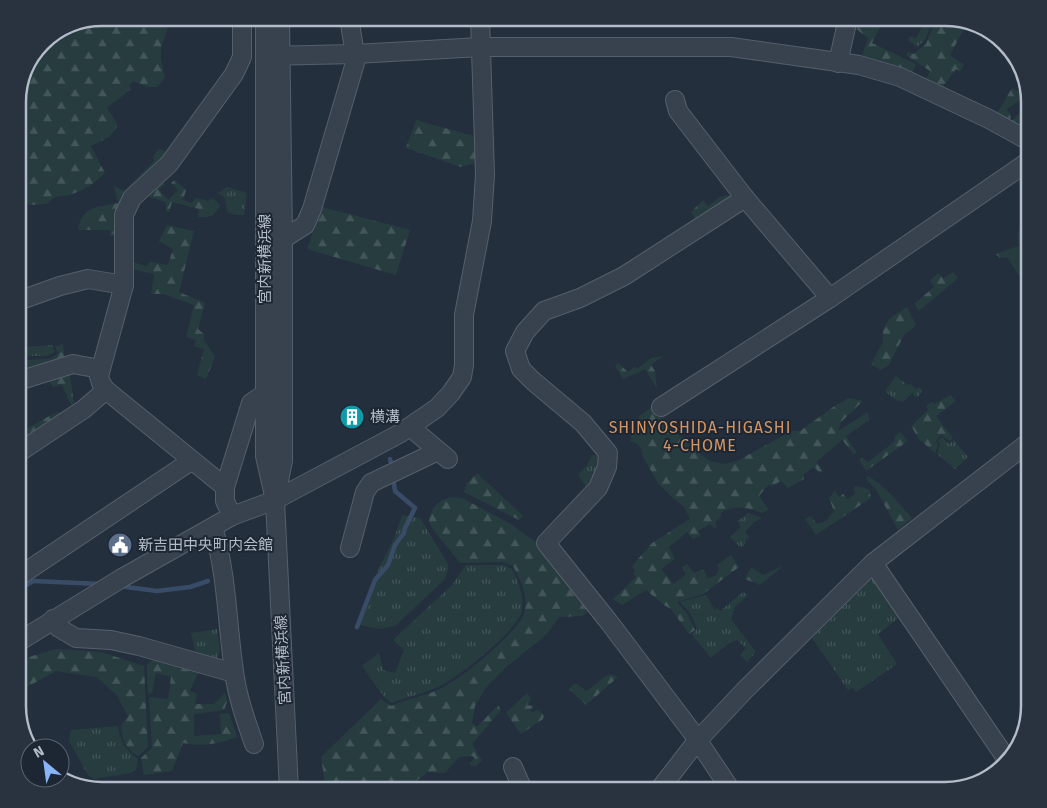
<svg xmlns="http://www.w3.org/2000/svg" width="1047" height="808" viewBox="0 0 1047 808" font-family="'Fira Sans','Noto Sans JP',sans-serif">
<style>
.grass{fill:url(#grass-tufts)}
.forest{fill:url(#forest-firs)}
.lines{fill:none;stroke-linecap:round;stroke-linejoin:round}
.stream{stroke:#394c67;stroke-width:4.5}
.minor-casing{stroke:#565f6c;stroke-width:20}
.minor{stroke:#38414e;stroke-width:18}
.labels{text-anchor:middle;stroke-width:4;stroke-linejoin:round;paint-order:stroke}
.street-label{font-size:15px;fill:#b4bcc9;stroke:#1d2633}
.poi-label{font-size:15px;fill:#b4bcc9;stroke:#1d2633;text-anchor:start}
.neighbourhood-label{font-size:16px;letter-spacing:1px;fill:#d59563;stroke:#1d2633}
.rim{fill:none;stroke:#b4bcc9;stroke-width:2.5}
</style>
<defs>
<pattern id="grass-tufts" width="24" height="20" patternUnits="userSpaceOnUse" patternTransform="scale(1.25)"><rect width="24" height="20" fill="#263c3f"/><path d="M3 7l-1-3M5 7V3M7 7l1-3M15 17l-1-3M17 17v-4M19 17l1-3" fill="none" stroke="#435659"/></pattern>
<pattern id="forest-firs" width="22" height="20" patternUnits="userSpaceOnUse" patternTransform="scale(1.25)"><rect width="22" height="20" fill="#263c3f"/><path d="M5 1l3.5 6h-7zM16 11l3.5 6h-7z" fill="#435659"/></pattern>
</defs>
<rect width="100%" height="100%" fill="#242f3e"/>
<g class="grass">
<polygon points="922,18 931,24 925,40 917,47 908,40 910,36 916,38 923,25 919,22"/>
<polygon points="227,187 247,193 244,215 235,215 227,212 225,198 218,193"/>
<polygon points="52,345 55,352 47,356 28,356 25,347"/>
<polygon points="896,376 907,385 911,384 916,389 920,387 922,391 917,398 912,393 903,402 894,399 885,391"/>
<polygon points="942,437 949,444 954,440 968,457 955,469 937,454 940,444 938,440"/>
<polygon points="592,455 603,457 596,477 587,488 578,475 587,465"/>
<polygon points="748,513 762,518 754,522 745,532 749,537 745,542 743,547 739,546 730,537 741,527 738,521"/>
<polygon points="402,515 420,518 448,564 448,570 444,580 395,626 379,629 360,625 373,580 394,538"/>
<path d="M 466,565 L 503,565 L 512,569 C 518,582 526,597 521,613 C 513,634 462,674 442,685 C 426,693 407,697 391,703 C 379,693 371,678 362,666 L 379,653 L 383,670 L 395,673 L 404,650 L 393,640 L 452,585 Z"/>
<polygon points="873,577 900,617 878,634 897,664 856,692 853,688 848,690 812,638"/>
<polygon points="743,592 748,595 735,607 731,619 756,652 747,662 740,655 746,648 737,640 728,644 711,658 692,635 697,629 690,613 680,602 706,595 715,610 718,608 720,611"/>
<polygon points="217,629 220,651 217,659 196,653 191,633"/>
<path d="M 118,726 C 120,742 126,750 138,759 L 136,770 L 131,773 L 94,779 L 88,775 L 69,741 L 71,730 Z"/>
</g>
<g class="forest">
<path d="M 102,18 L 126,18 L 139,25 L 150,27 L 163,18 L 168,27 L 161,48 L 161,59 L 165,78 L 157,87 L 147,87 L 134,81 L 129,85 L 131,89 L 107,108 L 118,125 L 109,137 L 91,146 L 105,173 C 95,183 85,190 72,194 C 59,198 58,193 47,204 L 31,205 L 18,201 L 18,96 L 26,64 L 46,39 Z"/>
<polygon points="853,18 885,18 872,43 916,64 911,75 866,63 862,56 868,38 851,25"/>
<polygon points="926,18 945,18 966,25 950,55 964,65 960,71 956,69 939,92 923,84 930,71 906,55 908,52 914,54 926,44 934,24"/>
<polygon points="1012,88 1028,96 1029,132 1010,126 1015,117 1026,110 1020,100 1007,109 1011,117 1007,124 995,117"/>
<polygon points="416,120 477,137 478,162 461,167 406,148"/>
<path d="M 159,149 L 165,151 L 160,168 L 117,236 L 110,236 L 110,230 L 78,230 C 81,206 99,207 118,203 L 114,186 L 124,191 L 154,161 L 153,156 Z"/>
<path d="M 175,180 L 186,190 L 183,200 L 191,203 L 196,198 L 209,201 L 210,198 L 215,200 L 220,205 C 215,216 209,218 198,217 L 199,209 L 172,202 L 169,212 L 166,211 L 166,202 L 147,196 L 161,181 L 165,184 L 159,190 L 168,200 L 178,190 L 171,183 Z"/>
<polygon points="729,195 732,198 696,220 691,212 703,200 708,206 720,197"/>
<polygon points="322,207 410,230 396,275 307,249"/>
<path d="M 1029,215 L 1029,233 L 1026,236 L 1029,241 L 1029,285 L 1026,286 L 1007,257 L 1000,258 L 996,254 L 1019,246 C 1017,233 1019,224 1029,215 Z"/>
<polygon points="167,225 194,231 179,292 205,303 198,329 204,334 204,340 215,357 206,379 197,375 204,349 194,346 196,340 186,337 194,305 163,294 151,294 154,274 132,269 132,262 147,266 150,262 168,265 173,249 159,241"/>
<polygon points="953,272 958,278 919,311 915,303 934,287 930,280 938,273 943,278"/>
<polygon points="907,307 916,325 904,335 889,365 881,370 871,364 883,342 883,329 890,318"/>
<polygon points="63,344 65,361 25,370 18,350 22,350 26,360 49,359 58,354 55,346"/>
<polygon points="663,356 651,365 655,371 657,389 645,369 623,379 615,366 618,363 628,372 634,367 638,368 651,358"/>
<polygon points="69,370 74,403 71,405 62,385 53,387 48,380 18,394 18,385"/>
<polygon points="950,395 956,401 936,416 953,438 950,441 941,435 936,440 938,445 935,453 919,439 911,426 928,410 926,406 932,402 935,404"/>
<path d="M 849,398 L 863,401 L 841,422 L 838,431 L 868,412 L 869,420 L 846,436 L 857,453 L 854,454 L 842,440 L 816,462 L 823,471 L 820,473 L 814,467 L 803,475 L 804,479 L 788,488 L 781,481 L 772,486 L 769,484 L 759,496 L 769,510 L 762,513 C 745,507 739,505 722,512 L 719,519 L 715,522 L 717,527 L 715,528 L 710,524 L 698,531 L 701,536 L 693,539 L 687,532 L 669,547 L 675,559 L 661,569 L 674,584 L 686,574 L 682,567 L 687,564 L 694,573 L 703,569 L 708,578 L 715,576 L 719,569 L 717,565 L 731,555 L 739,567 L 703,594 L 677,602 L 688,615 L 695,630 L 689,634 L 671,609 L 664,605 L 646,590 L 622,605 L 613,599 L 636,577 L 633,574 L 635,571 L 632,566 L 652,543 L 690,519 L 684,507 L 673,498 L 658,483 L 642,455 L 641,448 L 636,443 L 630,441 L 633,431 L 639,426 L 639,416 L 664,399 L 661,413 L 673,431 L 682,437 L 700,454 L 710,461 L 723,464 L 737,461 L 792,431 L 800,431 L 836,405 Z"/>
<polygon points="71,408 18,440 18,426 20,425 24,430 51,415"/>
<polygon points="900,432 908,441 866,471 859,460 862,458 868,462 894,442 895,436"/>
<polygon points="477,473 523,516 519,520 464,492 467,483"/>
<path d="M 867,476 C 886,485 898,503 912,518 L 898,530 L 877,491 L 867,480 Z"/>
<polygon points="854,486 869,489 871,498 816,535 805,519 811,516 817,524 826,521 834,511 829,498 835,491 839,497 843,494 848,499 855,494"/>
<path d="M 452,497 L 462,498 L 509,523 L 542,546 L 593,608 L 582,616 L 559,617 L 547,634 L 504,669 L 485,689 L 475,706 L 472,723 L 477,727 L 498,705 L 501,710 L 472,744 L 482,761 L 475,767 L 469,764 L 475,758 L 472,756 L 459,757 L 445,773 L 427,772 C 420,779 412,783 403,790 L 399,785 L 389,790 L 326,790 L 321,757 L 381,699 L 391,706 C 407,699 426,696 442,688 C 461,679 517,633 524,614 C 529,596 521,581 513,566 L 503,562 L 460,563 L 432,528 L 429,521 C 431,507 439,500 452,497 Z"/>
<polygon points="783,566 760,585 745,579 751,567 763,575"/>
<path d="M 57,649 L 101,652 L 144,666 L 148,747 L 138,756 C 125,749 122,739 121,725 L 128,717 L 117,695 L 96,677 L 56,671 L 18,692 L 18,660 Z"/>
<path d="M 153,660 L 198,673 L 190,691 L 197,694 L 195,704 L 214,704 L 225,693 L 227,702 L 224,710 L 194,714 L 194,736 L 221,734 L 220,714 L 229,713 L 237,737 C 219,744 202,747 183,743 L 172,771 L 144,775 L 141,758 L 152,748 L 149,697 L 168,699 L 171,677 L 156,673 L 152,693 L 148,694 L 147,665 Z"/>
<polygon points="610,674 618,677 586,705 569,689 575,683 587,691 603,678"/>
<polygon points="527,693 531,698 527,705 534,706 530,710 532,712 538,710 544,715 543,719 521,734 506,713"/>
</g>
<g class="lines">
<g class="stream">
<polyline points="390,459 392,468"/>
<polyline points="119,586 157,591 190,587 208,581"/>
<polyline points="18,590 33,581 101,584"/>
<polyline points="357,627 375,580 388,565 395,545 404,533 405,528 415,508 395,491 393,476"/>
</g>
<defs>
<g id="minor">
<polyline points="265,18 265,456 275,500 289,790"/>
<polyline points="265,56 355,54 481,47 731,47 859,65 900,77 989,119 1029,141"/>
<polyline points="838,63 848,18"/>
<polyline points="675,100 678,111 745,198"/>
<polyline points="283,239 305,225 312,209 355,63 355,54 349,18"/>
<polyline points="18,301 60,286 88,279 124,285"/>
<polyline points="18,381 73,364 100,369"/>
<polyline points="661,407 830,298 1029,161"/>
<polyline points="410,427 448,459"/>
<polyline points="18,453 84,409 106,390"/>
<polyline points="225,487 251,403 264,394"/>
<polyline points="276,495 283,461 283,239 280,18"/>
<polyline points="232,516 225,501 225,487 106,390 101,383 99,376 124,285 124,215 132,198 169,164 234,74 242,57 242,18"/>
<path d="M 213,527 C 227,574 227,623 234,671 C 237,696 246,721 254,744"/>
<polyline points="350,548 365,492 371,483 438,451"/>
<polyline points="873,563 1008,761"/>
<polyline points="18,577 191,461"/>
<polyline points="53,619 59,628 76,638 111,640 139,646 234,673"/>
<polyline points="18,642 122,578 232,516 275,500 399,434 437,408 451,393 462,377 464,365 464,315 482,221 485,175 480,18"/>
<polyline points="513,767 523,790"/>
<polyline points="659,790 697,741 744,691 873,563 1029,442"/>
<polyline points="731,790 692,732 609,622 546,543 598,488 607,467 608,453 583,423 533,381 521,369 515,351 525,332 544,311 580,298 624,276 745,198 830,298"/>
</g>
</defs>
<use href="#minor" class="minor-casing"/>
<use href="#minor" class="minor"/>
</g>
<defs>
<symbol id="building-disc" viewBox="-11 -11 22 22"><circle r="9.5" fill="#0f9aa8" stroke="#1d2633"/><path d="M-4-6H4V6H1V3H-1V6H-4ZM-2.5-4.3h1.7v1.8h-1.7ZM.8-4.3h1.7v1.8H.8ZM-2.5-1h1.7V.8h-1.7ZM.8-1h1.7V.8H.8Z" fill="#fff"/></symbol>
<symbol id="civic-disc" viewBox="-11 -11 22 22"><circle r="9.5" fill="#5c6f8a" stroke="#1d2633"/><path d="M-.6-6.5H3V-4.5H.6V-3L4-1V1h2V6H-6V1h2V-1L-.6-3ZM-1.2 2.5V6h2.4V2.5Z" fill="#fff"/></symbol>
</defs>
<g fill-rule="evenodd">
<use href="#building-disc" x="338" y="403" width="28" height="28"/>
<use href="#civic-disc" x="106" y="531" width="28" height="28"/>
</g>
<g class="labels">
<g class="street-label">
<text transform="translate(265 259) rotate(-90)" y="5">宮内新横浜線</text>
<text transform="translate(283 660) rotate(-93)" y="5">宮内新横浜線</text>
</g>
<g class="poi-label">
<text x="370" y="422">横溝</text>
<text x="138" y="550">新吉田中央町内会館</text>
</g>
<g class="neighbourhood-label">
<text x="700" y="433">SHINYOSHIDA-HIGASHI<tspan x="700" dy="18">4-CHOME</tspan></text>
</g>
</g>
<path d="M0 0H1047V808H0ZM102 26H945A76 76 0 0 1 1021 102V706A76 76 0 0 1 945 782H102A76 76 0 0 1 26 706V102A76 76 0 0 1 102 26Z" fill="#29323f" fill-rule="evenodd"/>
<path class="rim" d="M102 26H945A76 76 0 0 1 1021 102V706A76 76 0 0 1 945 782H102A76 76 0 0 1 26 706V102A76 76 0 0 1 102 26Z"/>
<g transform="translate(45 763) rotate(331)"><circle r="24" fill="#1d2633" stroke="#59626f"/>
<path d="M0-4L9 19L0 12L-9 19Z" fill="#8ab4f8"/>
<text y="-8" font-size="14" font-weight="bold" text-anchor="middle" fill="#b4bcc9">N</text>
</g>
</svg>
